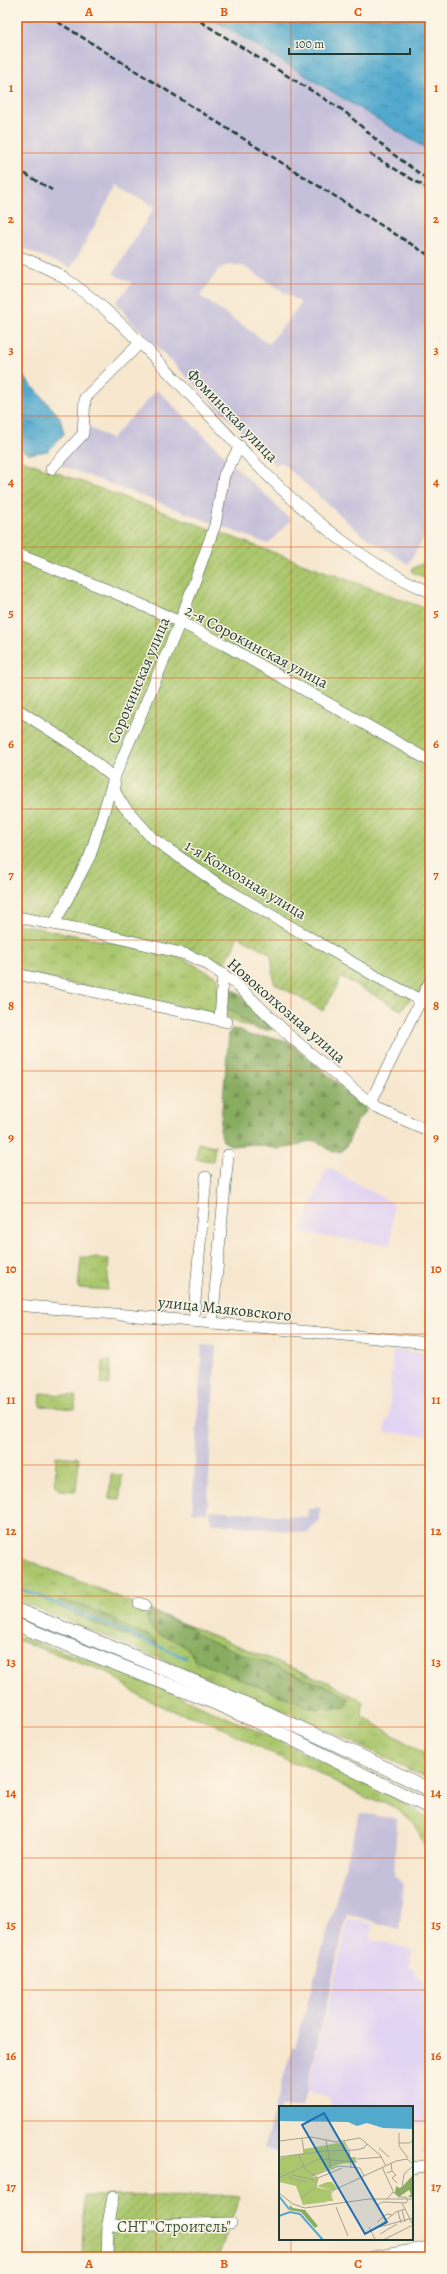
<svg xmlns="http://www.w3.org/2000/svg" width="447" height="2274" viewBox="0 0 447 2274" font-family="Alegreya,serif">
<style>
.built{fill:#e2d4f3}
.industrial{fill:#c5c0da;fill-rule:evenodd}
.grass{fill:url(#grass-tufts);stroke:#658250}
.forest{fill:url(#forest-firs);stroke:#54744a}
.park{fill:url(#park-crowns);stroke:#658250}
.garden{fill:url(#garden-furrows);stroke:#658250}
.water{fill:url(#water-ripples);stroke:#387381}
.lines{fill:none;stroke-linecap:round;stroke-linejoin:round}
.stream{stroke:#51a9ce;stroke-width:2.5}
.minor-casing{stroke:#3f564b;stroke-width:12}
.major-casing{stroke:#3f564b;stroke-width:14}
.minor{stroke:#fff;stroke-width:11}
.major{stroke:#fff;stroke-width:13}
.rail{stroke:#1f3d34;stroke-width:2.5;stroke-dasharray:6 3;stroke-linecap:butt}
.grid{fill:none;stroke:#de580e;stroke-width:1;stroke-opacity:0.55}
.labels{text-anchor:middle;stroke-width:3;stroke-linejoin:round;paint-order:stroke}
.street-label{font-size:16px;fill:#1f3d34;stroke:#fcf5e5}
.park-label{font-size:16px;fill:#3b593f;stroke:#fcf5e5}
.inset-river{fill:none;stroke:#51a9ce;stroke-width:2}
.inset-road{fill:none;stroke:#a1a391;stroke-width:1}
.view{fill:#1f6fb2;fill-opacity:0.15;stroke:#1f6fb2;stroke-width:2}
.inset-edge{fill:none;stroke:#1f3d34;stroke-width:2}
.neatline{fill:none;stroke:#de580e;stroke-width:1.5}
.grid-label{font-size:13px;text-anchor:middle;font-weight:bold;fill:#de580e}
</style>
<defs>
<pattern id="grass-tufts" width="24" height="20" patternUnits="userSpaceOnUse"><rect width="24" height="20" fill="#abc76d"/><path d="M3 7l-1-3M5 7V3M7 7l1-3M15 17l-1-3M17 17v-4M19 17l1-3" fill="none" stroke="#8ba35a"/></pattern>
<pattern id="forest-firs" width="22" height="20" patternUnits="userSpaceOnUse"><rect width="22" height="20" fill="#88ac60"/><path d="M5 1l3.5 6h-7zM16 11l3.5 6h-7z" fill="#6f8d50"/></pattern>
<pattern id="park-crowns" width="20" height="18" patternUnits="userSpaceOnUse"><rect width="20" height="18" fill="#abc76d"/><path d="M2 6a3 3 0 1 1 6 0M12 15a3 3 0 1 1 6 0" fill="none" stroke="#8ba35a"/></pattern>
<pattern id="garden-furrows" width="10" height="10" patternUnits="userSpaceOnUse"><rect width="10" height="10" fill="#abc76d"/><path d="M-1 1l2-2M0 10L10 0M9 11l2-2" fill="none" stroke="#8ba35a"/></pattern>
<pattern id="water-ripples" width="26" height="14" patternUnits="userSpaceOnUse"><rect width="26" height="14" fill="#51a9ce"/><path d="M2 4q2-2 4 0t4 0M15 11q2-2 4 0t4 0" fill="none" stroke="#438ba8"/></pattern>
</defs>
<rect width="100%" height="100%" fill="#fcf5e5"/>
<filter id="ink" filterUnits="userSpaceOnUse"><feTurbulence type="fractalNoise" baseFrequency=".025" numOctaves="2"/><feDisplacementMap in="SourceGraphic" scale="8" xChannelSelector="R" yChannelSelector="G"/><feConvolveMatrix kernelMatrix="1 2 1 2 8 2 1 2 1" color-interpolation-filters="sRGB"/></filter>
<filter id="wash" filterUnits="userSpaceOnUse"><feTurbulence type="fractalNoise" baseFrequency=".012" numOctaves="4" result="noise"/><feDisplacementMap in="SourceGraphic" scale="16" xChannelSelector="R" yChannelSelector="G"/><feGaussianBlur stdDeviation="0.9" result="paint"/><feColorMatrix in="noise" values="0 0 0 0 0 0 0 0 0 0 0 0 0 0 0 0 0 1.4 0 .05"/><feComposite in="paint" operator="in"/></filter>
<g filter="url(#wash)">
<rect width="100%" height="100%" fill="#f7e7cf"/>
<g class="built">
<polygon points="327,1167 393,1203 391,1245 299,1233"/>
<polygon points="393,1350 430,1353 430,1436 385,1432 386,1420 389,1420"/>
<polygon points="348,1919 373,1924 371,1940 414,1950 409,1968 416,1969 415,1975 430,1986 430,2123 412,2125 412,2107 330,2107 330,2097 307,2091 341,1953"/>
<polygon points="430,2136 430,2151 420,2153"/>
</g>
<g class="industrial">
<path d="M 17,17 L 209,17 L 430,151 L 430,528 L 408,564 L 361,534 L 281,462 L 275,465 L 130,320 L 116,302 L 132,283 L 113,274 L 155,207 L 117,185 L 71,268 L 17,246 ZM 230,264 L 243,266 L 301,303 L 269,344 L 200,296 L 219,269 Z"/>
<polygon points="157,390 291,520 268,544 52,462 82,424 111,439"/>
<polygon points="202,1345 216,1346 207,1513 192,1512"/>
<polygon points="320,1507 320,1520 307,1533 211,1523 210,1510 307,1517 308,1509"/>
<polygon points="360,1813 397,1819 394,1876 404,1884 399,1929 347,1914 303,2107 280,2107 280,2152 264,2148 292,2047 295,2048"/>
</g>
<g class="grass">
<polygon points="424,563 430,565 430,580 412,572 413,568"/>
<polygon points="17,924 176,955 219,978 217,1014 17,972"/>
<path d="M 224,1004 L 229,1010 L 235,1012 L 242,1020 L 249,1024 L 272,1029 C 264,1034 230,1022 225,1014 Z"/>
<path d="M 17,1556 L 330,1683 L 363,1702 L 362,1716 L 430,1757 L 430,1780 C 297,1711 156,1658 17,1600 Z"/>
<polygon points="17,1636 128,1673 275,1739 402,1802 430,1819 430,1859 416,1826 399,1810 384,1802 367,1799 306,1766 291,1763 208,1721 176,1712 141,1697 121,1683 112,1674 17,1640"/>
</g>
<g class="forest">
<path d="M 226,985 L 241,995 L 274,1029 C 266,1031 250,1025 243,1020 C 240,1018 239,1015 236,1013 C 233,1009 229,1011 225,1007 Z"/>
<path d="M 232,1029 L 241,1030 L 250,1036 L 271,1037 L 288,1041 L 364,1105 L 366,1112 C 351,1123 354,1139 342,1151 L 333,1152 L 316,1141 L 305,1142 L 294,1147 L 277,1149 L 253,1144 L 232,1146 L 223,1141 L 220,1130 L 229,1033 Z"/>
<path d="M 59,1599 L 90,1608 L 116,1620 L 127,1628 L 148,1635 L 158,1643 C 142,1646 75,1615 58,1606 Z"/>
<path d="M 153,1612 L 191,1628 L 198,1635 L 220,1645 L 333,1689 L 348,1698 L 346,1707 L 314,1709 L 196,1661 C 193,1657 190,1652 186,1648 C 172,1635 151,1639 146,1616 Z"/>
</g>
<g class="park">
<polygon points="198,1143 215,1146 213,1161 196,1159"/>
<polygon points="81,1257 109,1259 107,1290 78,1288"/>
<polygon points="103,1361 111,1361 109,1385 101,1384"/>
<polygon points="41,1393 76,1396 75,1409 40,1406"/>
<polygon points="56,1456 79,1458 76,1491 59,1490 55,1486"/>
<polygon points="111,1474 122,1475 120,1499 109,1498"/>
</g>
<g class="garden">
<polygon points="17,458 430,610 430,1007 412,997 401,1010 342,977 323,1011 274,983 271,954 238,936 224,968 193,953 17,914"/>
<polygon points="231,2195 240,2196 218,2257 82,2257 84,2196"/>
</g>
<g class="water">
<polygon points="209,17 430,17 430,151"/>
<polygon points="17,369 60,417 64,434 48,451 30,454 17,448"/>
</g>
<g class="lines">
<polyline class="stream" points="17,1587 186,1658"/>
</g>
</g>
<g filter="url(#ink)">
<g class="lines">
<defs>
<g id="minor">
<path d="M 17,256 C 31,261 45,267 58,274 C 102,301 140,342 175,379 C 252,459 326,548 430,592"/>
<polyline points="51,469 83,434 85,398 140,343"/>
<polyline points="17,554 113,592 180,622 225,645 430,761"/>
<polyline points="17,709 76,747 114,778 115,792 122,804 152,838 218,884 377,977 430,1005"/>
<polyline points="17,917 90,931 185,954 204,962 235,983 291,1037 376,1108 430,1131"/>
<polyline points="54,924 90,856 114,778 180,622 215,525 224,475 240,446"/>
<polyline points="17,974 227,1022"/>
<polyline points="220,1019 223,974"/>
<polyline points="370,1103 430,981"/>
<polyline points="17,1305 430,1343"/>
<polyline points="194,1312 206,1177"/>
<polyline points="212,1323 228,1155"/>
<polyline points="139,1603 145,1605"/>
<polyline points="412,2168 430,2165"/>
<polyline points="108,2224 120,2226 231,2223"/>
<polyline points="107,2257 108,2224 113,2196"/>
<polyline points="373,2257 430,2247"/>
</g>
<g id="major">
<path d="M 17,1610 C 157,1664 296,1722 430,1790"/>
<polyline points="17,1625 215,1703 260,1723 430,1808"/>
</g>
</defs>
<use href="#minor" class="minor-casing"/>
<use href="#major" class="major-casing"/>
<use href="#minor" class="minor"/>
<use href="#major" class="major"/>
<g class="rail">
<polyline points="50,17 430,256"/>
<polyline points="193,17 344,111 390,152 430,181"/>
<polyline points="370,154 430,190"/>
<polyline points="17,169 52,190"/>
</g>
</g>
</g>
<path class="grid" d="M 156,17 L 156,2257M 291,17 L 291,2107M 17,153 L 430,153M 17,284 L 430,284M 17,416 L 430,416M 17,547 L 430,547M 17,678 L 430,678M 17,809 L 430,809M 17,940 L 430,940M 17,1071 L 430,1071M 17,1203 L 430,1203M 17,1334 L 430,1334M 17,1465 L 430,1465M 17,1596 L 430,1596M 17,1727 L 430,1727M 17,1858 L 430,1858M 17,1990 L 430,1990M 17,2121 L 280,2121M 412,2121 L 430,2121M 291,2239 L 291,2257"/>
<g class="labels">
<g class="street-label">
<text transform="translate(233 415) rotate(46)" y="6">Фоминская улица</text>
<text transform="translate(257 646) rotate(28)" y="6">2-я Сорокинская улица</text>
<text transform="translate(138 680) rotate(-67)" y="6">Сорокинская улица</text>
<text transform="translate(246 879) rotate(31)" y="6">1-я Колхозная улица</text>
<text transform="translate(287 1010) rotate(41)" y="6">Новоколхозная улица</text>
<text transform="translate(225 1308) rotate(6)" y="6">улица Маяковского</text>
</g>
<g class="park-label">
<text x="174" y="2232">СНТ "Строитель"</text>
</g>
</g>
<g transform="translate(279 2106)">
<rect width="134" height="134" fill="#f7e7cf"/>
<path d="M 48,76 L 53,76 L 58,82 L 52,85 L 54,95 L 47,95 L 53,92 L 51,84 L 38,80 Z" fill="#abc76d"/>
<path d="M 134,69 L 133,91 L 129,91 L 132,88 L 130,84 L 120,91 L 116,87 L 117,80 L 120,82 L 123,81 ZM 11,99 L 14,102 L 26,104 L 39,120 L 36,122 L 22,106 L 10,104 Z" fill="#88ac60"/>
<path d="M 65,36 L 71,51 L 77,51 L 77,56 L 61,58 L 33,70 L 39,72 L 37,80 L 40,82 L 51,84 L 53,92 L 47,96 L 24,99 L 17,80 L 0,76 L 0,52 L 25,47 L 25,43 Z" fill="#abc76d"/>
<path d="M 0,0 L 134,0 L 134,23 L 104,22 L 88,17 L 78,20 L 69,16 L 0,15 Z" fill="#51a9ce"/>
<path class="inset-river" d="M 0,90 L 10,103M 0,110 L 11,106 L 21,108 L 44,134"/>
<path class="inset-road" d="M 120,27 L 120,40 L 129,52M 23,32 L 25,47M 47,34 L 52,62M 0,35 L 33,31 L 57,36 L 81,32 L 101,49 L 107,60M 65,35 L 70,44 L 72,62M 120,37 L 131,37 L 134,34M 100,42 L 110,51M 19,48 L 26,63 L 39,72 L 37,80M 0,51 L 45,45 L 76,44 L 85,42 L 88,38M 78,53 L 103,51M 103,61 L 115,87M 113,65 L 117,69 L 113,72 L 118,77M 108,67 L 113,65 L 112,57M 33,70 L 60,60 L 81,62 L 85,70M 0,72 L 40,53 L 78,56M 39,72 L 63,62M 28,76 L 10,72 L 14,69 L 35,74 L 33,76M 0,87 L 14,98 L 26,102 L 90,93 L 134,93M 53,87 L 53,85 L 117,55 L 128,53 L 134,58M 122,89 L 125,68 L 134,60M 22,92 L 37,81M 94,94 L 98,99 L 104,96 L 127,97 L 129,94 L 127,91 L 120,91 L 114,86 L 108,93M 123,97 L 134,119M 57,101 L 69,130M 123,104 L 126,116M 119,105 L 122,117M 98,116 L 108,108 L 113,109M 100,120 L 117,106 L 126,103M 90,121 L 96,133M 100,121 L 134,112M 101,128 L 118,118M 104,134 L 134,119"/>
<path class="view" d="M 45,7 L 108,116 L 86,128 L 23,19 Z"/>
<rect width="134" height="134" class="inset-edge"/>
</g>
<rect width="447" height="2274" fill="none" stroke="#fcf5e5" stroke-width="44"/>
<path d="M289 48v6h121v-6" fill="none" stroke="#1f3d34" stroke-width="2"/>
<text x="295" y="48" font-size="12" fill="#1f3d34" stroke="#fcf5e5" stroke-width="3" paint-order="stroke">100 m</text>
<rect x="22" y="22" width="403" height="2230" class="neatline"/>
<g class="grid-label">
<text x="89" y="16">A</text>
<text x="224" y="16">B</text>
<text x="358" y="16">C</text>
<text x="11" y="92">1</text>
<text x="436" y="92">1</text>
<text x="11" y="223">2</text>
<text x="436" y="223">2</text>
<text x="11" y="354">3</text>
<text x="436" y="354">3</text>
<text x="11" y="486">4</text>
<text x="436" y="486">4</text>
<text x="11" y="617">5</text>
<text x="436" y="617">5</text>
<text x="11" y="748">6</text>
<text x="436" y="748">6</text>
<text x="11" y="879">7</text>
<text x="436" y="879">7</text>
<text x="11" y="1010">8</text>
<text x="436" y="1010">8</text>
<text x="11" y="1142">9</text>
<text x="436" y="1142">9</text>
<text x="11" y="1273">10</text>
<text x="436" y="1273">10</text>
<text x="11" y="1404">11</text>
<text x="436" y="1404">11</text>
<text x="11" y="1535">12</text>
<text x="436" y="1535">12</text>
<text x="11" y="1666">13</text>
<text x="436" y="1666">13</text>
<text x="11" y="1797">14</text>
<text x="436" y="1797">14</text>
<text x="11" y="1929">15</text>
<text x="436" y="1929">15</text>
<text x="11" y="2060">16</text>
<text x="436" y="2060">16</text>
<text x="11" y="2191">17</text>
<text x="436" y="2191">17</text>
<text x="89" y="2268">A</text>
<text x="224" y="2268">B</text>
<text x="358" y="2268">C</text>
</g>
</svg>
